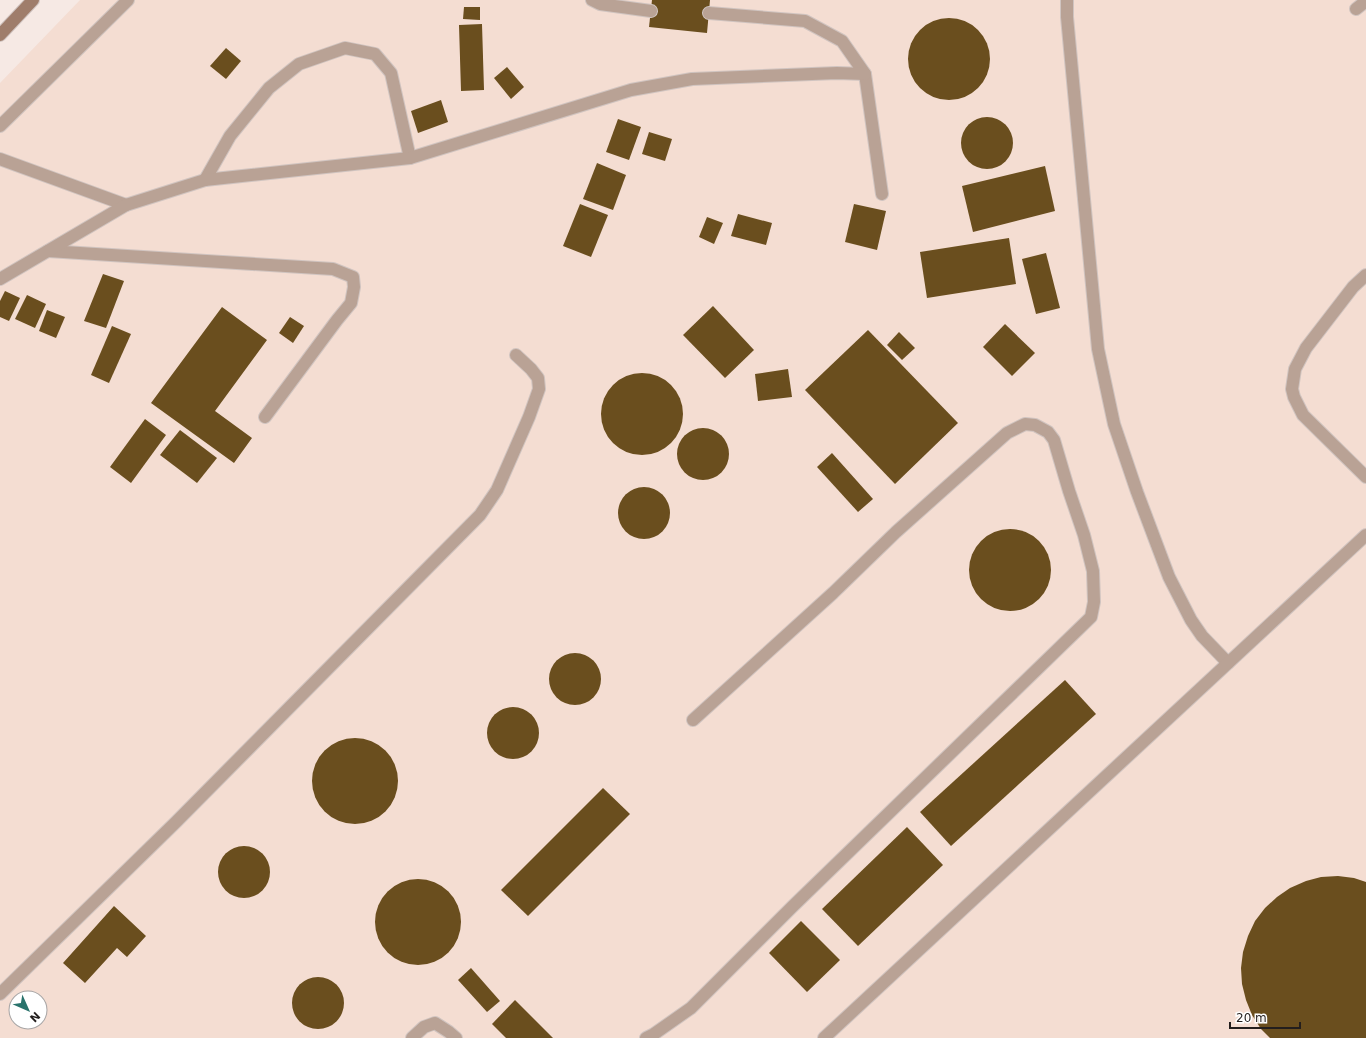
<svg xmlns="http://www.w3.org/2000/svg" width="1366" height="1038" viewBox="0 0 1366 1038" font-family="'DejaVu Sans',sans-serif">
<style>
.industrial{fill:#f4ddd2;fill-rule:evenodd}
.building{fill:#6a4e1e}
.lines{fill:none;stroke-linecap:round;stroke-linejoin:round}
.lane-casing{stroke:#d0c4c0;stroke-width:14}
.secondary-casing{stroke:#d0c4c0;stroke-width:14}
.lane{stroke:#b9a295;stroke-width:12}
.secondary{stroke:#9f7d6b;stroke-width:12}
</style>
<rect width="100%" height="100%" fill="#f6e9e4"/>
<path class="industrial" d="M 80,0 L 1366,0 L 1366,1038 L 0,1038 L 0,83 ZM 16,998 L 40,998 L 40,1022 L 16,1022 Z"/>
<g class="building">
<polygon points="652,0 710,0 707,33 649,27"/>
<polygon points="464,7 480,7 480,20 463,19"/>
<circle cx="949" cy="59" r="41"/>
<polygon points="482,24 484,90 461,91 459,25"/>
<polygon points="226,48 241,61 226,79 210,66"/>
<polygon points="507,67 524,87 511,99 494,78"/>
<polygon points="441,100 448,122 418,133 411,111"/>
<circle cx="987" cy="143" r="26"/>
<polygon points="618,119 641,127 629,160 606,152"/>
<polygon points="649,132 672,139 665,161 642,154"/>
<polygon points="597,163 626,175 613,210 583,199"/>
<polygon points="1045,166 1055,211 973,232 962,186"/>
<polygon points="580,204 608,215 591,257 563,246"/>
<polygon points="854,204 886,211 877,250 845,242"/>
<polygon points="738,214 772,223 766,245 731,236"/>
<polygon points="707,217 723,223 714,244 699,237"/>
<polygon points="1009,238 1016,284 927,298 920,252"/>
<polygon points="1046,253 1060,308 1036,314 1022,259"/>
<polygon points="103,274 124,281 106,328 84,321"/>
<polygon points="5,291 20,298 9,321 0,317 0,301"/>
<polygon points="27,295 46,304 35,328 15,319"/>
<polygon points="713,306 754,350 725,378 683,335"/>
<polygon points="222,307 267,340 215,411 252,438 234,463 151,403"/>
<polygon points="47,310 65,317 56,338 39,331"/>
<polygon points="290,317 304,326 293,343 279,333"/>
<polygon points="1005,324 1035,353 1012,376 983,347"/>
<polygon points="112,326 131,334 109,383 91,375"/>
<polygon points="868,330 958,423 895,484 805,390"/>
<polygon points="899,332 915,348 902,360 887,345"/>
<polygon points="788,369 792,397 758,401 755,374"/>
<circle cx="642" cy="414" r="41"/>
<polygon points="145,419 166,435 131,483 110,467"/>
<circle cx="703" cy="454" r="26"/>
<polygon points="180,430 217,458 197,483 160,455"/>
<polygon points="832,453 873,499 858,512 817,467"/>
<circle cx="644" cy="513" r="26"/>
<circle cx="1010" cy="570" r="41"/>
<circle cx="575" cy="679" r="26"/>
<polygon points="1065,680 1096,714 951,846 920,812"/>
<circle cx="513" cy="733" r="26"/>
<circle cx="355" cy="781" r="43"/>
<polygon points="603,788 630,814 528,916 501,890"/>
<polygon points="907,827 943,865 858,946 822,909"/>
<circle cx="244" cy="872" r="26"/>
<polygon points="1338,876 1354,878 1366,882 1366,1038 1270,1038 1261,1029 1252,1015 1246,1000 1242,984 1241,968 1243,952 1248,936 1255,921 1265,908 1277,897 1290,888 1306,881 1321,877"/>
<circle cx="418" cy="922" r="43"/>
<polygon points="114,906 146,936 127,957 117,948 85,983 63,963"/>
<polygon points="801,921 840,960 807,992 769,953"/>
<polygon points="471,968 500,1001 487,1012 458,980"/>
<circle cx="318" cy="1003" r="26"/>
<polygon points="515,1000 553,1038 506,1038 492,1024"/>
</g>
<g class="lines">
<defs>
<g id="lane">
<polyline points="592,0 600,4 651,11"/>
<polyline points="1067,0 1067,17 1098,349 1114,424 1137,492 1169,577 1191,620 1202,636 1228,663"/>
<polyline points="1356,9 1366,1"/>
<polyline points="709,13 805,21 842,41 865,74 882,194"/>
<polyline points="0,126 128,0"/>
<polyline points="0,159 126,205"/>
<polyline points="205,180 230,136 269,88 299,64 345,48 375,54 391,73 410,158"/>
<polyline points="48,251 333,269 353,277 354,287 351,303 337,320 265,417"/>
<polyline points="1366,275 1353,287 1306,348 1295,369 1292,389 1294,397 1303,415 1366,477"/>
<polyline points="0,279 126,205 205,180 410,158 631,90 692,79 837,73 865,74"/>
<polyline points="0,994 176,822 480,515 497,490 529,417 539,389 538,378 531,369 516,355"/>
<polyline points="412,1038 424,1027 435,1023 449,1032 456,1038"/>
<polyline points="646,1038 654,1034 691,1008 792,907 1091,617 1094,602 1093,571 1084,535 1069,491 1054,440 1048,432 1035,425 1025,424 1007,433 896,532 833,593 693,720"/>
<polyline points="824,1038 1366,535"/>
</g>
<polyline id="secondary" points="0,35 33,0"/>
</defs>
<use href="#lane" class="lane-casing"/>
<use href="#secondary" class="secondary-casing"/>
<use href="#lane" class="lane"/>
<use href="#secondary" class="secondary"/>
</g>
<g transform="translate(28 1010) rotate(135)"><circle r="19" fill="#ffffff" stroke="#a7a5a5"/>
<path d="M0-3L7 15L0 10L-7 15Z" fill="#2a736c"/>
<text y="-6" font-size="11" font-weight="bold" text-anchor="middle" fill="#231e1d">N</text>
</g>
<path d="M1230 1022v6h70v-6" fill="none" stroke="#231e1d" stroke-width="2"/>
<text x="1236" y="1022" font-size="12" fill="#231e1d" stroke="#ffffff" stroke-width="3" paint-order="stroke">20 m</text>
</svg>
